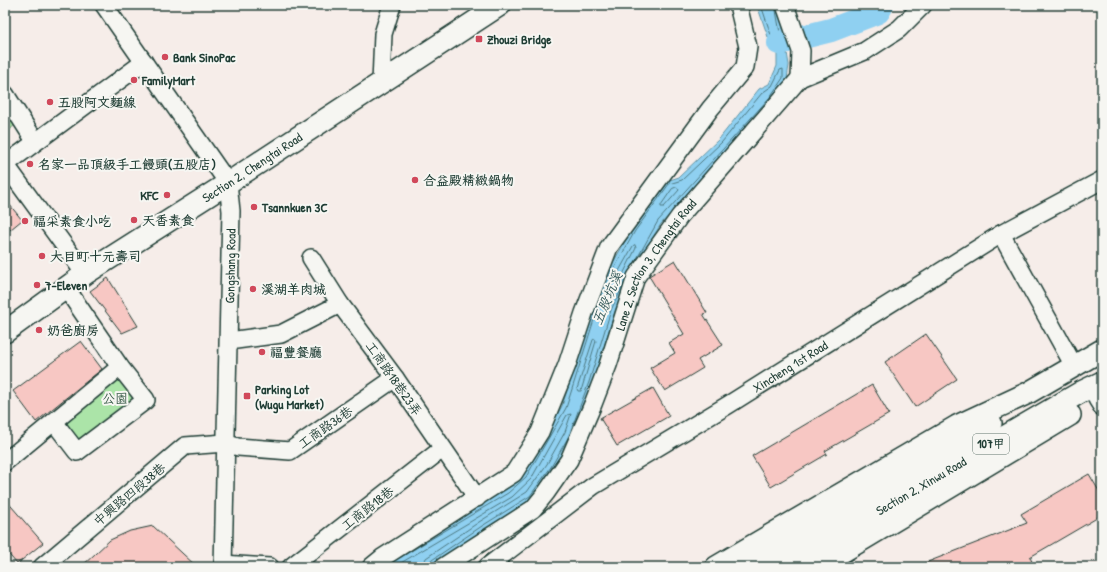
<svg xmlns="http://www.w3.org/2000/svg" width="1107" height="572" viewBox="0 0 1107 572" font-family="'Patrick Hand','LXGW WenKai TC',sans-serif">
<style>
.green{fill:#abe4a8;stroke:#65906e}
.water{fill:#8fd0f1;stroke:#6295a5}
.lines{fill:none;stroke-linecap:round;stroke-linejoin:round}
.shore{stroke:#4c7880;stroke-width:1}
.river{stroke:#8fd0f1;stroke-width:24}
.building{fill:#f7c7c3;stroke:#1f3d34}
.minor-casing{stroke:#1f3d34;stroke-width:20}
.major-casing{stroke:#1f3d34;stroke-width:24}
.minor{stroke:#f6f6f2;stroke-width:17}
.major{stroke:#f6f6f2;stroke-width:21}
.poi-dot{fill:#d1495b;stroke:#f6f6f2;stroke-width:1.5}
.labels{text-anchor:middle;stroke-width:4;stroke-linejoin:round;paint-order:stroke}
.shield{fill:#f6f6f2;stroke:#60746d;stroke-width:1}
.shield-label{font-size:12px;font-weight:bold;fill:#1f3d34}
.poi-label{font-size:13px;font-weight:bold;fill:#1f3d34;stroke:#f6f6f2;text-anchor:start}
.street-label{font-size:13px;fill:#1f3d34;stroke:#f6f6f2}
.park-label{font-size:13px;fill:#3b5e4b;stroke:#f6f6f2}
.water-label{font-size:14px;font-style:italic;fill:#355a5a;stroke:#f6f6f2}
</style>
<rect width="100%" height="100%" fill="#f6ede9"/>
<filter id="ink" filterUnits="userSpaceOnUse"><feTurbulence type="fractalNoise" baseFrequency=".025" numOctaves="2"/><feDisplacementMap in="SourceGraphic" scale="8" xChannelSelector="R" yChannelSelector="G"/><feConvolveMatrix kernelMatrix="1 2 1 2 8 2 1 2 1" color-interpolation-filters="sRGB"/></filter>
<g filter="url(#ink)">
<g class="green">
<polygon points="5,92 21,118 5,135"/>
<polygon points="120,367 146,400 77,452 54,422"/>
</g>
<polygon class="water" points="757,5 779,5 780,9 789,65 787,79 774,100 661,224 645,250 615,311 593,383 574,436 554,469 533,499 484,529 429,567 379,567 505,490 523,474 562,406 601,284 632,229 667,181 679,177 719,139 759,89 769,84 777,66 777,52 769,40"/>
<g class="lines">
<g class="shore">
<polyline points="761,5 772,38 780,47 782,44 775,5"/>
<polygon points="677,187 679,190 664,207 661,207 661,205 672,189"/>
<polygon points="635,245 636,248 609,303 606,304 605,302 610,287 633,246"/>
<polygon points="595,339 596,341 581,391 578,391 577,389 593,340"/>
<polyline points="571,430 589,382 611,310 624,284"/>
<polyline points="401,557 508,493 526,477 566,408 605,285 635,231 669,184 682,180 722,142 762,93 772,86 780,70 783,69 783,78 770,97 658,221 634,264"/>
<polyline points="394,567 512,497 531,479 567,415 571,414 565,432 547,464 527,492 479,522 426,558 422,567"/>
<polyline points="427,567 429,562 482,526 530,496 551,467 569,436"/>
</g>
<polyline class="river" points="779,43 831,30 878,12 882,5"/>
</g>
<g class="building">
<polygon points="5,199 22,220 5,234"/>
<polygon points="675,260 707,313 703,314 723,345 698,360 703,368 665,391 650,368 675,353 669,343 684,334 649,276"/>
<polygon points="108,278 138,326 122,333 90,291"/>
<polygon points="926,334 957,379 915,407 885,362"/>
<polygon points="81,341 102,369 36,422 13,391"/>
<polygon points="872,385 889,414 825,451 827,454 771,487 752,456"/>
<polygon points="653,388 669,416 617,446 600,418"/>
<polygon points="1089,474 1102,496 1102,515 1030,557 1034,567 915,567 1027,523 1021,514"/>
<polygon points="5,499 43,543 17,564 5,550"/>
<polygon points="153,526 197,567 81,567 110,540 130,531"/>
</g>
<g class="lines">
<defs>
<g id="minor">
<polyline points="104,5 228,183 231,211 223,567"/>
<polyline points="785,5 801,51 800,78"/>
<polyline points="381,83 383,34 392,5"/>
<polyline points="5,94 35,141"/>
<polyline points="5,164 85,274"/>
<polyline points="6,164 144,62"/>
<polyline points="1001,234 1074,366"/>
<polyline points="311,258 340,304 395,378 477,498"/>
<polyline points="229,341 281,334 340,304"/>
<polyline points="1097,399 1102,407"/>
<polyline points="54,422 77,452 146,400 120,367 66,288"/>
<polyline points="5,462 120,367"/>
<polyline points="223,564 270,567"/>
<polyline points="42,567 185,446 225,443 238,447 290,451 395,378"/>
<polyline points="291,567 442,449"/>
<polyline points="371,567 382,558 514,473 540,432 567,365 584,313 609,247 710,109 745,67 748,47 738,5"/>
<path id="s1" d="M 443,567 L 533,509 L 546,493 L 569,460 L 593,404 L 608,365 L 636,277 L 680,216 L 800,78 L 865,51 L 899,29 L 923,5"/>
<path id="s2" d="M 487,567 L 593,486 L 728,405 L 1001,234 L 1102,180"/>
</g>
<g id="major">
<path id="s3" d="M 5,332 L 85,274 L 228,183 L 500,5"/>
<polyline points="716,567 957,426 1028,393 1102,350"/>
<polyline points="751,567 873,495 991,423"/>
<path id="s4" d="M 782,567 L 1081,392 L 1102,382"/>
<polyline points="817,567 1070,415"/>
</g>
</defs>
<use href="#minor" class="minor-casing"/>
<use href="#major" class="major-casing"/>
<use href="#minor" class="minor"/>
<use href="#major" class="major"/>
</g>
</g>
<g class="poi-dot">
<rect x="475" y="35" width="8" height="8" rx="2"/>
<circle cx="165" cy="57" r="4"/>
<circle cx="134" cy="80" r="4"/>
<circle cx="50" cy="102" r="4"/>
<circle cx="30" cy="164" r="4"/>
<circle cx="415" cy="180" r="4"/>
<circle cx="167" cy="195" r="4"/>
<circle cx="254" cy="207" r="4"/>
<circle cx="134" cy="220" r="4"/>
<circle cx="25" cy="221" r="4"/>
<circle cx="42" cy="256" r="4"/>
<circle cx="37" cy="285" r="4"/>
<circle cx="253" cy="289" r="4"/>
<circle cx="39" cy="330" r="4"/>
<circle cx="262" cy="352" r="4"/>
<rect x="243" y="392" width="8" height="8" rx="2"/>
</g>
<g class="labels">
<rect class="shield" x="973" y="434" width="36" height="20" rx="3"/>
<g class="shield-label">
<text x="991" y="448">107甲</text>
</g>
<g class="poi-label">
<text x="487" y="44">Zhouzi Bridge</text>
<text x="173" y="62">Bank SinoPac</text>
<text x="142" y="85">FamilyMart</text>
<text x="58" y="107">五股阿文麵線</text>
<text x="38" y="169">名家一品頂級手工饅頭(五股店)</text>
<text x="423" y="185">合益殿精緻鍋物</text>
<text x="159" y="200" text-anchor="end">KFC</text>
<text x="262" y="212">Tsannkuen 3C</text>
<text x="142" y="225">天香素食</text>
<text x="33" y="226">福采素食小吃</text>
<text x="50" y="261">大目町十元壽司</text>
<text x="45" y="290">7-Eleven</text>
<text x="261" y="294">溪湖羊肉城</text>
<text x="47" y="335">奶爸廚房</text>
<text x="270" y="357">福豐餐廳</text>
<text x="255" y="394">Parking Lot<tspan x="255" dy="15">(Wugu Market)</tspan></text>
</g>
<g class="street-label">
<text dy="5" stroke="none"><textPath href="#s3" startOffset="297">Section 2, Chengtai Road</textPath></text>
<text transform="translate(230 266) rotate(-89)" y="5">Gongshang Road</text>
<text dy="5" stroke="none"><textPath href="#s1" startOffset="383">Lane 2, Section 3, Chengtai Road</textPath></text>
<text dy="5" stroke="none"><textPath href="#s2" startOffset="364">Xincheng 1st Road</textPath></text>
<text transform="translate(394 378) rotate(55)" y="5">工商路18巷23弄</text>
<text transform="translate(325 427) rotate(-35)" y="5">工商路36巷</text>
<text dy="5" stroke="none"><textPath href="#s4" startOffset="161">Section 2, Xinwu Road</textPath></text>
<text transform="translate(129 494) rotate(-40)" y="5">中興路四段38巷</text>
<text transform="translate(367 508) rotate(-38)" y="5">工商路18巷</text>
</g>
<g class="park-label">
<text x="115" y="403">公園</text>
</g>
<g class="water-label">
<text transform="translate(607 298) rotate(-67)" y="5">五股坑溪</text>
</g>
</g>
<rect width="1107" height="572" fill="none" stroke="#f6f6f2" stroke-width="20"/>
<rect x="10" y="10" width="1087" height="552" fill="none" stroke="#1f3d34" stroke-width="1.5" filter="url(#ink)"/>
</svg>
